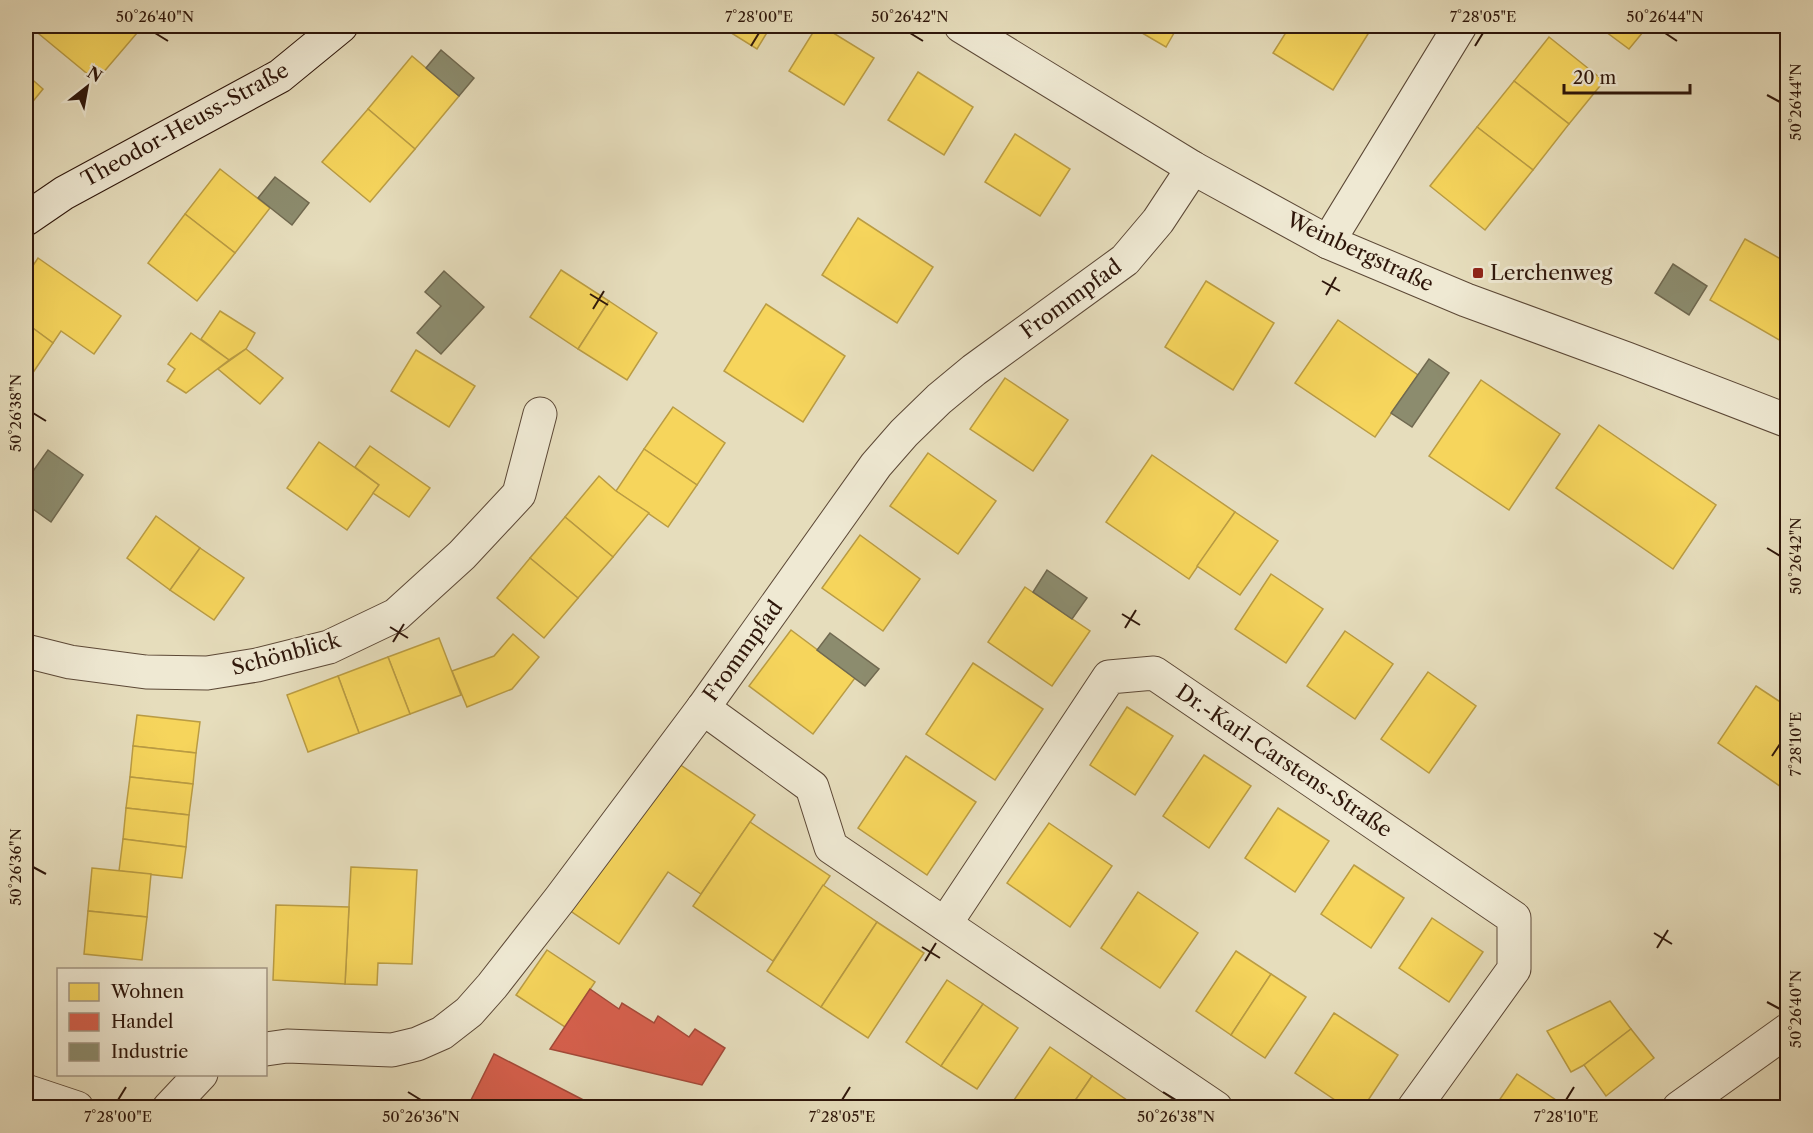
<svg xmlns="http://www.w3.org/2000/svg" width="1813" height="1133" viewBox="0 0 1813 1133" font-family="'Libre Caslon Text',serif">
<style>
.homes{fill:#f6d55c;stroke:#ba9c43;stroke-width:1.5}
.shops{fill:#d6604d;stroke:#a44a39;stroke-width:1.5}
.industry{fill:#8c8c6e;stroke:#706950;stroke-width:1.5}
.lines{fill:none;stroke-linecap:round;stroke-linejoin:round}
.street-casing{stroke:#5c4836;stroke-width:35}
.secondary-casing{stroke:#2e160a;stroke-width:35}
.street{stroke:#efe9d3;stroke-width:33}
.secondary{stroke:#efe9d3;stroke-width:33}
.ticks{fill:none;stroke:#2e160a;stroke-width:2}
.poi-dot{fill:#8f2418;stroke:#efe9d3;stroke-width:2}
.labels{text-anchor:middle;stroke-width:6;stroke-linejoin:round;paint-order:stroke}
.street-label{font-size:21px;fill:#2e160a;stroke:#efe9d3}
.poi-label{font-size:21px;fill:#2e160a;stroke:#efe9d3;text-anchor:start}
.neatline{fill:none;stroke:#2e160a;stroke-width:2}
.ticks-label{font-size:15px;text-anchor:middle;fill:#2e160a}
</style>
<rect width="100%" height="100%" fill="#e6ddbc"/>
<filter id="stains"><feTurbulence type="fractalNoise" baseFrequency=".00333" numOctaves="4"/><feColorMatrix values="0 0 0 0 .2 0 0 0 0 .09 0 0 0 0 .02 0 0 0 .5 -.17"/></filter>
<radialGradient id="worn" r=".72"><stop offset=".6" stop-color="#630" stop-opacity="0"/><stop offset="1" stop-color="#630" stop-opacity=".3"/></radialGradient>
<g class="homes">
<polygon points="46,26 143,26 96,81 39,34"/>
<polygon points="720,26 771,26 757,49"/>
<polygon points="817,26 822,26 874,58 844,105 789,71"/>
<polygon points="1130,26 1178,26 1166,47"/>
<polygon points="1290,26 1354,26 1368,34 1333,90 1273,53"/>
<polygon points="1598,26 1648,26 1629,49"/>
<polygon points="1549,37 1604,81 1569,124 1514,81"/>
<polygon points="412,56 459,96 415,149 368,109"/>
<polygon points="918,72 973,107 944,155 888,120"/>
<polygon points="26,74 43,89 26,110"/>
<polygon points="1514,81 1569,124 1533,170 1477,127"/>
<polygon points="368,109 415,149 370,202 322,162"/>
<polygon points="1477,127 1533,170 1485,230 1430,186"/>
<polygon points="1015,134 1070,169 1040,216 985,182"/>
<polygon points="220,169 270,208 235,253 185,214"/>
<polygon points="185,214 235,253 197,301 148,263"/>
<polygon points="858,218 933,267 897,323 822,275"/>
<polygon points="1745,239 1788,263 1782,276 1788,279 1788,345 1710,300"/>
<polygon points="38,258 121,316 94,354 61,331 53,343 26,323 26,276"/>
<polygon points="561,270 609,301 578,349 530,317"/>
<polygon points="1206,281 1274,323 1233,390 1165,347"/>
<polygon points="609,301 657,333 627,380 578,349"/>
<polygon points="766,304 845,356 803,422 724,371"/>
<polygon points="220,311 255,333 246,349 229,360 201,339"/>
<polygon points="1338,320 1418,375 1375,437 1295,383"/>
<polygon points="26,323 53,343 26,383"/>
<polygon points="191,333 229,360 186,393 167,381 175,369 168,364"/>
<polygon points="246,349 283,378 260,404 218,369"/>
<polygon points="416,350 475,386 449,427 391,391"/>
<polygon points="1005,378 1068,420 1033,471 970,429"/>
<polygon points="1481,380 1560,434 1509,510 1429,456"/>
<polygon points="673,407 725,443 697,485 644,449"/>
<polygon points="1599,425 1716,505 1673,569 1556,488"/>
<polygon points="319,442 379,485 347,530 287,488"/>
<polygon points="370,446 430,488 409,517 373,493 379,485 355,467"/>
<polygon points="644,449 697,485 668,527 616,491"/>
<polygon points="928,453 996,501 958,554 890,506"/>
<polygon points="1152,455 1235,512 1189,579 1106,522"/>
<polygon points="599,476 616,491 649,513 613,557 565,517"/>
<polygon points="1235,512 1278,541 1240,595 1197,566"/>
<polygon points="156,516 200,548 170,590 127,558"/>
<polygon points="565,517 613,557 578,598 530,558"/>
<polygon points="860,535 920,579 883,631 822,588"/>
<polygon points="200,548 244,578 214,620 170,590"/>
<polygon points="530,558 578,598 544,638 497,598"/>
<polygon points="1271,574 1323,609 1286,663 1235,629"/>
<polygon points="1025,587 1090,631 1052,686 988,642"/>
<polygon points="791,630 855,678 813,734 749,686"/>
<polygon points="1345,631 1393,664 1355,719 1307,686"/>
<polygon points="513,634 539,657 512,689 467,707 452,671 494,656"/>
<polygon points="439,638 461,695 410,714 388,657"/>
<polygon points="388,657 410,714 359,733 338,676"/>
<polygon points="973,663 1043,709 995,780 926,734"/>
<polygon points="1428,672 1476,706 1429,773 1381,739"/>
<polygon points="338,676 359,733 308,752 287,695"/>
<polygon points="1756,686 1788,707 1788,784 1784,789 1718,743"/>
<polygon points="1127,707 1173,736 1135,795 1090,765"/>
<polygon points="137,715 200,722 196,753 133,746"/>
<polygon points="133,746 196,753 193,784 130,777"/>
<polygon points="1204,755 1251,786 1209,848 1163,816"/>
<polygon points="906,756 976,802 927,875 858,828"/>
<polygon points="673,760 755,815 701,894 668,872 619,944 569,910"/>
<polygon points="130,777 193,784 189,815 126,808"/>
<polygon points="126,808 189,815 186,847 123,839"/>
<polygon points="1278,808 1329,841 1295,892 1245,858"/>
<polygon points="750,822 830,876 773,961 693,906"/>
<polygon points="1049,823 1112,866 1070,927 1007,883"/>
<polygon points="123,839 186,847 182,878 119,871"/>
<polygon points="1354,865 1404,898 1371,948 1321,914"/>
<polygon points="351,867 417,870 412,964 378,963 377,985 345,984"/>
<polygon points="92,868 151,874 147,917 88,911"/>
<polygon points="823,885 877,922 821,1007 767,971"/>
<polygon points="1138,892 1198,933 1160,988 1101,948"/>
<polygon points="276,905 349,907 345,984 273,980"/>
<polygon points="88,911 147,917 142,960 84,954"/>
<polygon points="1432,918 1483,952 1449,1002 1399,968"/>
<polygon points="877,922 924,953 868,1038 821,1007"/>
<polygon points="547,950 595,982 565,1027 516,995"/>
<polygon points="1236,951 1271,974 1231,1035 1196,1011"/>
<polygon points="1271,974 1306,997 1265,1058 1231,1035"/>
<polygon points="947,980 983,1004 941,1066 906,1042"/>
<polygon points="1610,1001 1631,1029 1584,1065 1571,1072 1547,1031"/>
<polygon points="983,1004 1018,1028 977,1089 941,1066"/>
<polygon points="1334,1013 1398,1055 1363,1108 1347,1108 1295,1073"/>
<polygon points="1631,1029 1654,1058 1606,1096 1584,1065"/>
<polygon points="1050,1047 1092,1076 1070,1108 1024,1108 1014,1100"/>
<polygon points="1517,1074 1568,1108 1494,1108"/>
<polygon points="1092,1076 1134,1105 1132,1108 1070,1108"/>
</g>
<g class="shops">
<polygon points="590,989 619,1009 622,1003 654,1023 658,1016 689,1037 695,1029 725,1048 702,1085 550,1049"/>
<polygon points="494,1054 599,1108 467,1108"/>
</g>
<g class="industry">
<polygon points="441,50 474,78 459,96 426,68"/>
<polygon points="275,177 309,203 292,225 258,198"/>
<polygon points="1673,264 1707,286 1689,315 1655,293"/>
<polygon points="444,271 484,307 441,354 417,333 441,306 425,292"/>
<polygon points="1429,359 1449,373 1412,427 1391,413"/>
<polygon points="48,450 83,475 51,522 26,504 26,481"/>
<polygon points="1047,570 1087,598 1072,619 1033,592"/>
<polygon points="830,633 879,669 865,686 817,650"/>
</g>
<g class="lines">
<defs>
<g id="street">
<polyline points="961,26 1193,168 1328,242 1466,300 1627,359 1788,421"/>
<polyline points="1328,242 1460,26"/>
<polyline points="26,651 70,662 146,672 207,673 257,665 329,647 396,615 462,555 519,494 540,414"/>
<polyline points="703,708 812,787 831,847 1216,1108"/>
<polyline points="945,924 1109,677 1154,673 1514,918 1514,969 1414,1108"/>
<polyline points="266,1049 287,1046 392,1050 417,1044 442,1033 469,1012 492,986 560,899 703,708 876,465 904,433 939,399 974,370 1125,260 1158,221 1193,168"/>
<polyline points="26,1091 77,1108"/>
<polyline points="169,1108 201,1074"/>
<polyline points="1679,1108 1788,1030"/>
</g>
<polyline id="secondary" points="26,219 64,193 280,76 341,26"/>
</defs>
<use href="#street" class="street-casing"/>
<use href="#secondary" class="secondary-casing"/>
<use href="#street" class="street"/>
<use href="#secondary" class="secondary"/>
</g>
<path class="ticks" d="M 155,33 L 168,41M 910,33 L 923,41M 1665,33 L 1677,41M 751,46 L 759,33M 1475,46 L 1483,33M 1767,95 L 1780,102M 1322,281 L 1340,291M 590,294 L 608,305M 1326,295 L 1336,277M 593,309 L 604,291M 33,413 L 46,421M 1767,548 L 1780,556M 1122,614 L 1140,625M 390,627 L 408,638M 1125,628 L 1136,610M 393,642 L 404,624M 1772,756 L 1780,744M 33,867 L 46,874M 1654,933 L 1672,944M 922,947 L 940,958M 1657,948 L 1668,930M 925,961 L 936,943M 1767,1002 L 1780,1009M 408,1092 L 421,1100M 1163,1092 L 1176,1100M 118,1100 L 126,1087M 842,1100 L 850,1087M 1566,1100 L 1574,1087"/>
<rect class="poi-dot" x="1472" y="267" width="12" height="12" rx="3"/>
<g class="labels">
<g class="street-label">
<text transform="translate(185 125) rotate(-29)" y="7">Theodor-Heuss-Straße</text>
<text transform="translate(1360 252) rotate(25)" y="7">Weinbergstraße</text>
<text transform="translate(1071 299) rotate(-36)" y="7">Frommpfad</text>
<text transform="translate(743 651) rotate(-54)" y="7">Frommpfad</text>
<text transform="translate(286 654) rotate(-15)" y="7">Schönblick</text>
<text transform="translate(1284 761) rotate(34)" y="7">Dr.-Karl-Carstens-Straße</text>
</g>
<g class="poi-label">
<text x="1490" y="280">Lerchenweg</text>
</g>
</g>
<rect width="1813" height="1133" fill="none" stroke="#e6ddbc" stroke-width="66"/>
<rect x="57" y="968" width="210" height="108" fill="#efe9d3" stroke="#a29583" stroke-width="1.5"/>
<rect x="69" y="983" width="30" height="18" fill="#f6d55c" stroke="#a29583" stroke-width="1.5"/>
<text x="111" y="998" font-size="18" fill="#2e160a">Wohnen</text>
<rect x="69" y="1013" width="30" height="18" fill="#d6604d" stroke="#a29583" stroke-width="1.5"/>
<text x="111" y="1028" font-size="18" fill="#2e160a">Handel</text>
<rect x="69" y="1043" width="30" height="18" fill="#8c8c6e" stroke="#a29583" stroke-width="1.5"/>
<text x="111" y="1058" font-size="18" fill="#2e160a">Industrie</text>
<g transform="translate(87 87) rotate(31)" stroke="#efe9d3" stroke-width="4.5" paint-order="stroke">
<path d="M0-4.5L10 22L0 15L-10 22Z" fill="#2e160a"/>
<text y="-9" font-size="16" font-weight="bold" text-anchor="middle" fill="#2e160a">N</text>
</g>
<path d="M1564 84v9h126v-9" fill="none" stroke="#2e160a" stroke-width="3"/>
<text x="1573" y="84" font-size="18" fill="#2e160a" stroke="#efe9d3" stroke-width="4.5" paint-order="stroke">20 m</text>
<rect x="33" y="33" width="1747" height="1067" class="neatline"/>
<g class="ticks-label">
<text x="155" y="22">50°26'40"N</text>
<text x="759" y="22">7°28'00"E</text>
<text x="910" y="22">50°26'42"N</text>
<text x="1483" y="22">7°28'05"E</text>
<text x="1665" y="22">50°26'44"N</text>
<text transform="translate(1796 102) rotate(-90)" y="5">50°26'44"N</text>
<text transform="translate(16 413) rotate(-90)" y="5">50°26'38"N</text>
<text transform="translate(1796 556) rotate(-90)" y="5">50°26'42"N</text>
<text transform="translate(1796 744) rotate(-90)" y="5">7°28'10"E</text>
<text transform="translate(16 867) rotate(-90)" y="5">50°26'36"N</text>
<text transform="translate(1796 1009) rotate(-90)" y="5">50°26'40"N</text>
<text x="118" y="1122">7°28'00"E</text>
<text x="421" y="1122">50°26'36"N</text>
<text x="842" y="1122">7°28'05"E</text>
<text x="1176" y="1122">50°26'38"N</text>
<text x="1566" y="1122">7°28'10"E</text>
</g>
<rect width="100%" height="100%" filter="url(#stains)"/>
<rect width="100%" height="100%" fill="url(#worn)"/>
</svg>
